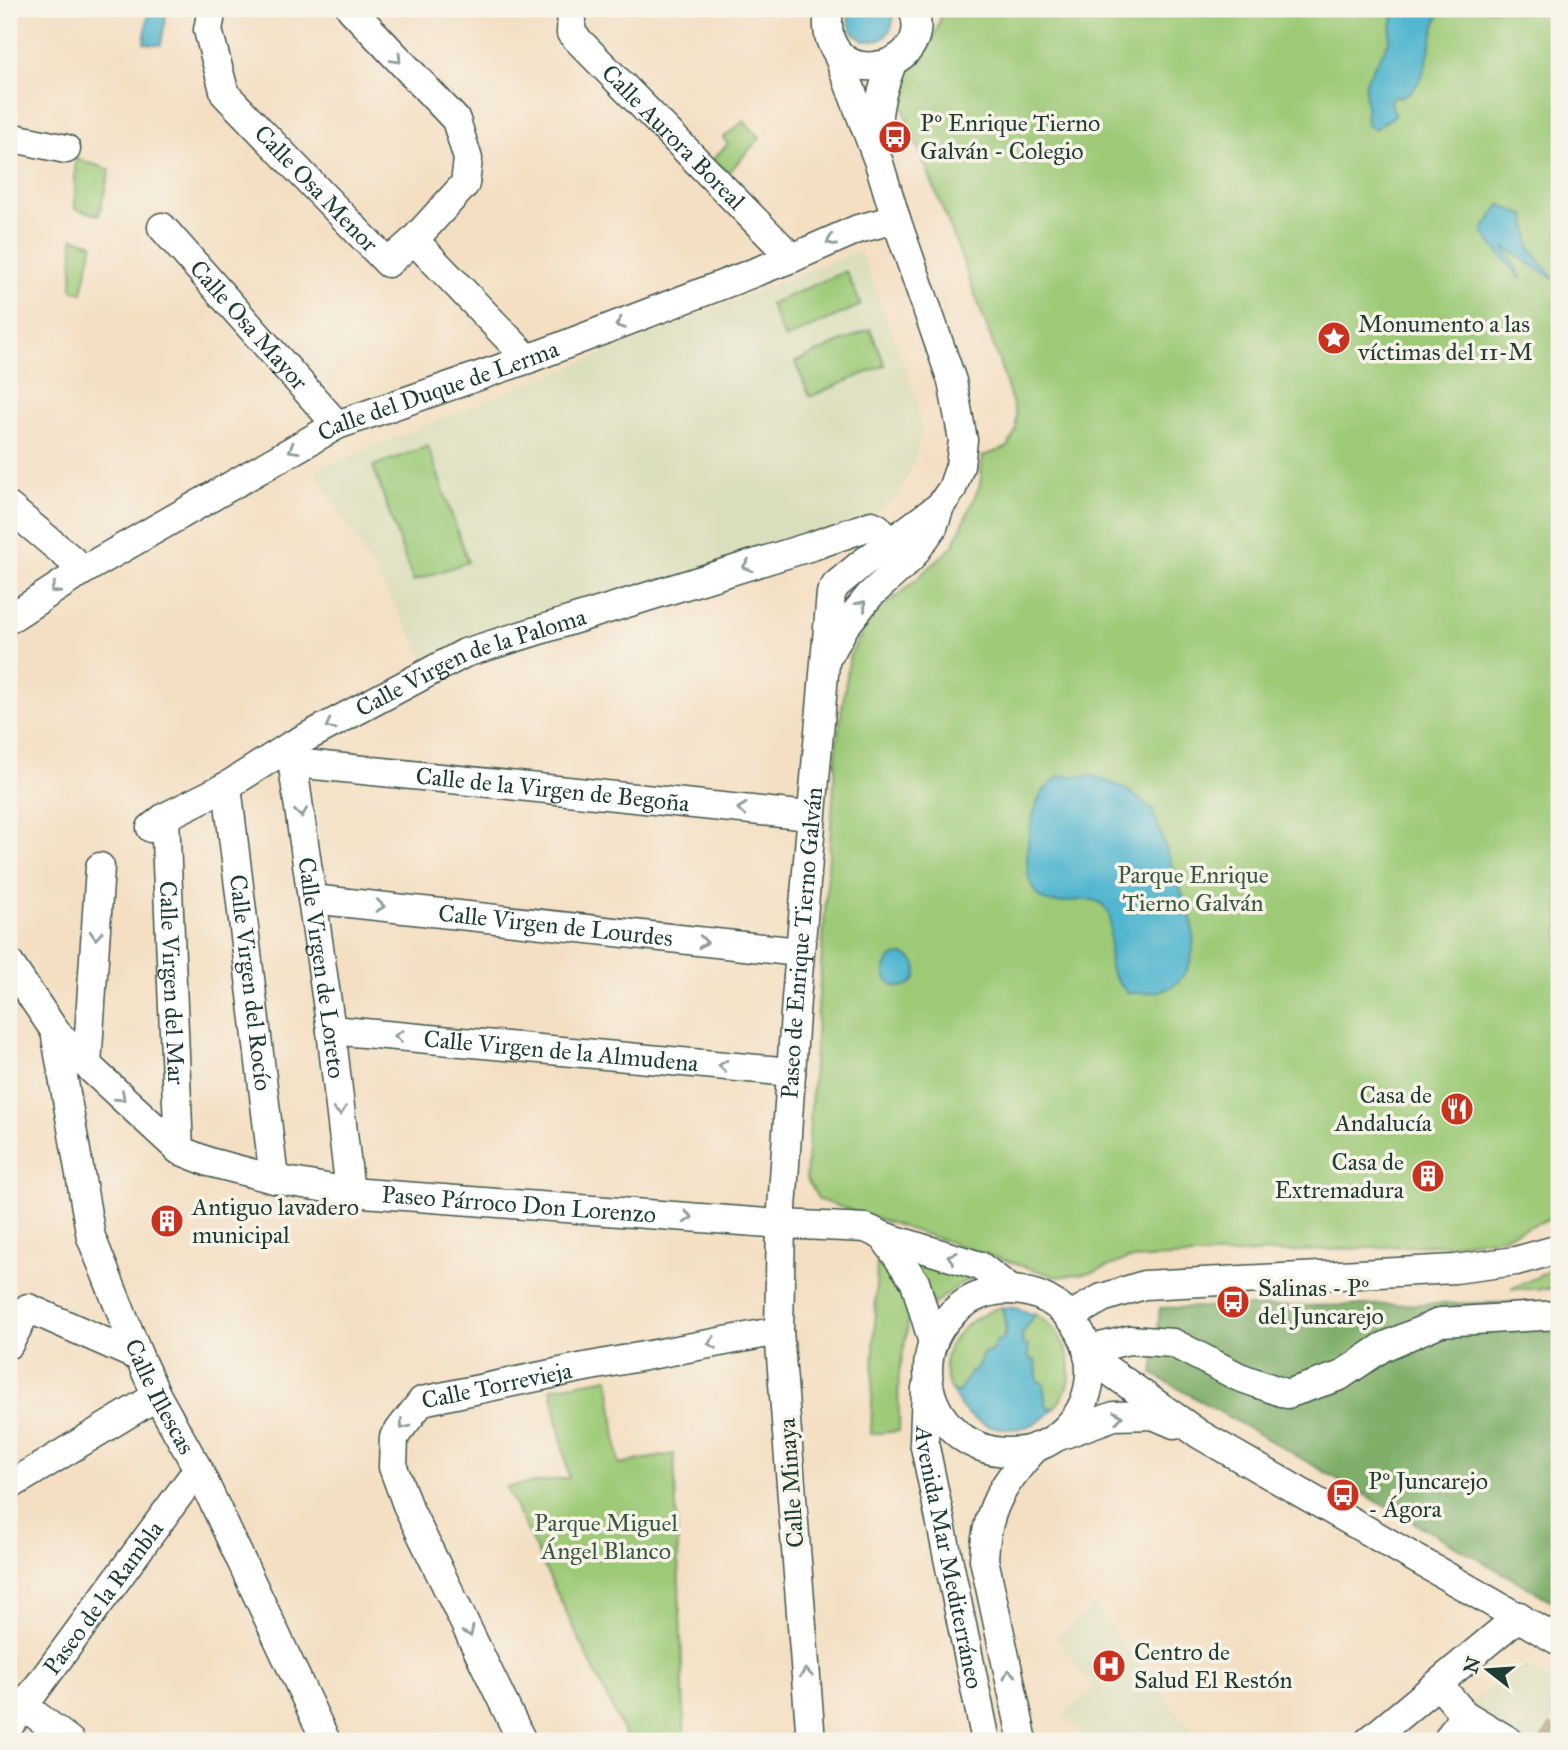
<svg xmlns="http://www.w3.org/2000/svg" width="1568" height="1750" viewBox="0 0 1568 1750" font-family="'IM FELL Great Primer',serif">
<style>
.built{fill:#dbdebc}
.green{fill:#9eca78;stroke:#5e8456;stroke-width:2}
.forest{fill:#7eae68;stroke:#4e764e;stroke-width:2}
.water{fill:#51b6cf;stroke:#387a82;stroke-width:2}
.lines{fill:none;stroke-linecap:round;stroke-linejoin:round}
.minor-tunnel{stroke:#c9bfa6;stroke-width:28;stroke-dasharray:28 14;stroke-linecap:butt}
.minor-casing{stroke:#3f5549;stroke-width:31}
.minor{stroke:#fff;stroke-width:28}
.oneway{stroke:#8f9e9a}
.labels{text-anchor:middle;stroke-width:7;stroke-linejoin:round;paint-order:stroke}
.poi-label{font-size:24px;fill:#1f3d34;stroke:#f7f3e8;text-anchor:start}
.street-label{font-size:24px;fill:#1f3d34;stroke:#f7f3e8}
.park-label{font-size:24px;fill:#385942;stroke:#f7f3e8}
</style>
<rect width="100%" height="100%" fill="#f7f3e8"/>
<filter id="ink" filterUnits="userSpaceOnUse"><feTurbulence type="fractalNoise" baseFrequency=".0143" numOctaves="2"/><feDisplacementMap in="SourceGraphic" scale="14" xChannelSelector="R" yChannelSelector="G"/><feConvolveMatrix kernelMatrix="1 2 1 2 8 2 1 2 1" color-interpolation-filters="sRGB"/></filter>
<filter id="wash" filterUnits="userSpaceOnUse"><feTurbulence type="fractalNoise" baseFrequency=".00686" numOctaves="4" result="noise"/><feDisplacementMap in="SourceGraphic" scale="28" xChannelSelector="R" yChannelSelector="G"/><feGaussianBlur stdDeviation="1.57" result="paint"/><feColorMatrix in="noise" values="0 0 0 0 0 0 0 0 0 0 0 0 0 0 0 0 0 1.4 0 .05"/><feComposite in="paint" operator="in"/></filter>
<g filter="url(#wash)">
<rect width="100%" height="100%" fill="#f4dfc3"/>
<g class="built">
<polygon points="860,250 917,399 921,429 914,463 898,496 873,515 427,661 315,470"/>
<polygon points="1094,1607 1200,1741 1087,1741 1069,1721 1064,1713 1094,1688 1055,1637"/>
<polygon points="1521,1663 1559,1686 1559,1741 1425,1741"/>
</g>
<g class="green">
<path d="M 942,9 L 1559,9 L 1559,1215 L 1502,1237 L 1451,1244 L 1128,1259 L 1093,1272 L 1057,1277 L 819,1200 L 806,1178 L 837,742 L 850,654 L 875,612 L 900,594 L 953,546 L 980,485 L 983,456 L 1008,447 L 1016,430 L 1016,415 L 997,355 L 955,240 L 906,117 L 898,82 C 923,58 936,44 942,9 Z"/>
<polygon points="744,121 760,138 728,173 713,159 728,144 723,138"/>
<polygon points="75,158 110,170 99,215 75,209"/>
<polygon points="73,238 93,244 82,293 72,290"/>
<polygon points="846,271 861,305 785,339 770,304"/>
<polygon points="870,329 885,365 810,397 795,362"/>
<polygon points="428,446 468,562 413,581 373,466"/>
<polygon points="907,1253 976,1277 960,1284 933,1305"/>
<path d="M 877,1261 C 925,1288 905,1333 899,1375 C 897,1394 900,1412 899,1431 L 871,1434 Z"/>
<polygon points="1559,1267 1559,1289 1511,1289"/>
<path d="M 1002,1307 C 1007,1332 1008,1335 990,1353 L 984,1352 L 975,1373 L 970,1373 L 959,1392 L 951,1390 C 931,1349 966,1318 1002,1307 Z"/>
<path d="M 1035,1314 C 1069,1333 1083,1377 1054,1408 L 1046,1406 L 1043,1383 L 1038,1382 L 1035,1361 L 1029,1359 L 1028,1347 L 1023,1345 L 1022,1335 Z"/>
<polygon points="609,1378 619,1464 674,1454 685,1741 628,1741 506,1487 569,1478 551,1388"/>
</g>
<polygon class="forest" points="1559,1302 1559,1605 1153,1374 1160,1308"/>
<g class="water">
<polygon points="149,9 167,10 161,45 144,43"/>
<path d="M 850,9 L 892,9 C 895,23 892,32 880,40 L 864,41 C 850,33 846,23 850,9 Z"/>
<path d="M 1394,9 L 1443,9 C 1425,32 1435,87 1399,97 L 1396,95 L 1390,100 L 1395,115 L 1375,129 L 1367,125 L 1365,82 L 1389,42 Z"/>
<polygon points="1500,205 1526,216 1530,248 1555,280 1504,247 1521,277 1520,279 1482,231"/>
<path d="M 1059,776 L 1093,776 L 1124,788 L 1152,809 L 1192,922 C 1196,946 1193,977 1167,989 C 1155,994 1140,993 1128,993 C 1101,966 1112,965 1110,930 C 1110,925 1111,919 1109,914 C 1096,884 1060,913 1041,898 C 1017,881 1029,817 1041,795 C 1045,788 1053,782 1059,776 Z"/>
<circle cx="901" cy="971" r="16"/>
<path d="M 1002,1307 L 1017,1308 L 1034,1315 L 1022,1335 L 1023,1345 L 1028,1346 L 1029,1359 L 1035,1360 L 1038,1382 L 1043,1383 L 1046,1406 L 1054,1408 C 1030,1436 988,1436 963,1409 C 958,1403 955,1396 951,1390 L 959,1392 L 970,1372 L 975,1372 L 984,1352 L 990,1353 L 997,1340 L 1002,1341 L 1007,1331 Z"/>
</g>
</g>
<g filter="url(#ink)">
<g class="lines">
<polyline class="minor-tunnel" points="1550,1741 1559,1726"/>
<defs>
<g id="minor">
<path id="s1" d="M 212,9 L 208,30 L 225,94 L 388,263 L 414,240 L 528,359"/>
<polyline points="351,9 456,120 468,159 465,184 414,240"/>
<path id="s2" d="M 572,9 L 571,33 L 792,258"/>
<path d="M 829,9 C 815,97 939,73 913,9"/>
<polyline points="9,137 66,149"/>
<path d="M 878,145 C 875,113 881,93 892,63"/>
<path id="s3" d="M 162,227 L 337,425"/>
<polyline points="9,507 84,570"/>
<path id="s4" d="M 9,619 L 84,570 L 337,425 L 528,359 L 792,258 L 858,229 L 896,219"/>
<polyline points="830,653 845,626 870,595 910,559 933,527 940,506 952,489 960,466 963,440 952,381 896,219 879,163 836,50"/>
<path id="s5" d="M 290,746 L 331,1030 L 350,1192"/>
<path id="s6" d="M 295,763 L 810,816"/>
<path id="s7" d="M 227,786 L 274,1179"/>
<path id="s8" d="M 165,817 L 179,1150"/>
<path id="s9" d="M 151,828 L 165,817 L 227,786 L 290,746 L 465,653 L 812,546 L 872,525 L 878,528 L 903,565"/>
<path id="s10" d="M 312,899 L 799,952"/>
<path id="s11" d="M 9,963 L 55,1031 L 87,1065 L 179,1150 L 209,1162 L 274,1179 L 350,1192 L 781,1224 L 866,1228 L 883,1236 L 980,1266 L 1011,1290"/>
<path id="s12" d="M 331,1030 L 791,1072"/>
<path id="s13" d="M 55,1031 L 91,1237 L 139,1357 L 157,1396 L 198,1469 L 326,1741"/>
<polyline points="87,1065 100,867"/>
<polyline points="883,1236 915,1282 933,1343"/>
<circle cx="1009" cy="1371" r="81"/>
<polyline points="1069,1317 1102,1298 1144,1285 1455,1269 1516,1261 1559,1249"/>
<polyline points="9,1344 28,1308 139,1357"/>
<polyline points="1087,1350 1129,1340 1173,1343 1239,1377 1287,1394 1340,1376 1383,1347 1441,1322 1559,1315"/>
<polyline points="1088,1356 1199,1434 1559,1641"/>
<path id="s14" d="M 926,1388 L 924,1442 L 986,1741"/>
<polyline points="1059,1436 1114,1416 1153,1415 1174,1424"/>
<polyline points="9,1486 157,1396"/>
<polyline points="1438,1684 1464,1714 1509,1741"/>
<polyline points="24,1706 70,1741"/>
<path id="s15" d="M 9,1726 L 198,1469"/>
<polyline points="1449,1738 1464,1714"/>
<path id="s16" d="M 522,1741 L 407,1505 L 393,1467 L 394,1437 L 422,1401 L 580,1368 L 779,1331"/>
<path id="s17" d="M 811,1741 L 779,1331 L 781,1224 L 796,999 L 831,593 L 836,585 L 860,565 L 940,506"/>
<path d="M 1023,1741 L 984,1559 C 986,1509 1003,1483 1036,1447"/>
<polyline points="1369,1741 1519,1616"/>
</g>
</defs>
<use href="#minor" class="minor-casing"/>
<use href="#minor" class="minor"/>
</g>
<defs><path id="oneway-chevron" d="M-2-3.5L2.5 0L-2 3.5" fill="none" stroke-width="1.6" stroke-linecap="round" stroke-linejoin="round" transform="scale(1.75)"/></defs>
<g class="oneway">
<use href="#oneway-chevron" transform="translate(397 59) rotate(46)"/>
<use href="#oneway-chevron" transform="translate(831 241) rotate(156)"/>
<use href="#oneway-chevron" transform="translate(620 324) rotate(159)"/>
<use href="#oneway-chevron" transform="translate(293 449) rotate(151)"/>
<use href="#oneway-chevron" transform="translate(747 566) rotate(163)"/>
<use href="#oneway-chevron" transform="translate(55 589) rotate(147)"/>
<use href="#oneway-chevron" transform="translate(862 605) rotate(-51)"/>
<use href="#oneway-chevron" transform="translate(330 725) rotate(152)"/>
<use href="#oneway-chevron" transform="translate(742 809) rotate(-174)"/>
<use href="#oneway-chevron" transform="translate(301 813) rotate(83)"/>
<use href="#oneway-chevron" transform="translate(380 906) rotate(6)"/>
<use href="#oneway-chevron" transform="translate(96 935) rotate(93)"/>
<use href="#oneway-chevron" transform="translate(703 942) rotate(6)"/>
<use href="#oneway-chevron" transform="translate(399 1036) rotate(-175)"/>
<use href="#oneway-chevron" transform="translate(723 1066) rotate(-175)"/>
<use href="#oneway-chevron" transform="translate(121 1097) rotate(43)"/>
<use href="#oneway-chevron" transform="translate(340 1111) rotate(83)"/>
<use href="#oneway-chevron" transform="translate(688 1217) rotate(4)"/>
<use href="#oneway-chevron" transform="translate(952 1257) rotate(-163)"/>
<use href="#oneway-chevron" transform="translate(712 1343) rotate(169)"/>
<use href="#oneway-chevron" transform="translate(1118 1417) rotate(-8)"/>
<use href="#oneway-chevron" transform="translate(404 1425) rotate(128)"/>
<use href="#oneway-chevron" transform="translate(469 1632) rotate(64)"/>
<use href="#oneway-chevron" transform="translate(806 1673) rotate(-94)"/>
<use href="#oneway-chevron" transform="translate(1009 1674) rotate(-102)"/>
</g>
</g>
<defs>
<symbol id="bus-disc" viewBox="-11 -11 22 22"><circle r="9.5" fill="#c8321e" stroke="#f7f3e8"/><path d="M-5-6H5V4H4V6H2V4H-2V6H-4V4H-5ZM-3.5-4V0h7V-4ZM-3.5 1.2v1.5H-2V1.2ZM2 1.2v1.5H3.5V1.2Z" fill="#fff"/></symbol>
<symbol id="sight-disc" viewBox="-11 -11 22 22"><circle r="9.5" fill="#c8321e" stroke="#f7f3e8"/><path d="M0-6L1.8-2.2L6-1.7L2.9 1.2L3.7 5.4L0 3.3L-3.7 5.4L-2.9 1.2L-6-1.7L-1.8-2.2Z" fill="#fff"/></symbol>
<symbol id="restaurant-disc" viewBox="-11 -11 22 22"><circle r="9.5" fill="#c8321e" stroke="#f7f3e8"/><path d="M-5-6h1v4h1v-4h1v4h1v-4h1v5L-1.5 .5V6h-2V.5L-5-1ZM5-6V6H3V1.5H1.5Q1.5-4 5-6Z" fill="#fff"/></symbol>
<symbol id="building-disc" viewBox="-11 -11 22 22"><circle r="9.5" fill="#c8321e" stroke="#f7f3e8"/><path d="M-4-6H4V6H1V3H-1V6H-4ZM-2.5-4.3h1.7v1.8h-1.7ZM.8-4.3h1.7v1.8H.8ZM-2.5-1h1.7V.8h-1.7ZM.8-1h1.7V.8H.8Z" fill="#fff"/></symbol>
<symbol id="hospital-disc" viewBox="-11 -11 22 22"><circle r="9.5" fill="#c8321e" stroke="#f7f3e8"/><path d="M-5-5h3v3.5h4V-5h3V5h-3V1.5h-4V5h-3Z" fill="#fff"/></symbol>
</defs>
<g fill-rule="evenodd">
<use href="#bus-disc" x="876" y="118" width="38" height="38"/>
<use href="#sight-disc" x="1315" y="319" width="38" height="38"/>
<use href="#restaurant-disc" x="1438" y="1090" width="38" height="38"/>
<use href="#building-disc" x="1409" y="1157" width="38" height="38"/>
<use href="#building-disc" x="148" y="1202" width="38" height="38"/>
<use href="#bus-disc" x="1214" y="1283" width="38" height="38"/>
<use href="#bus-disc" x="1324" y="1476" width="38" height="38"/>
<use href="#hospital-disc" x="1090" y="1647" width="38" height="38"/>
</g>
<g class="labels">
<g class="poi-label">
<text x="920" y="131">Pº Enrique Tierno<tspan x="920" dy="28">Galván - Colegio</tspan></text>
<text x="1358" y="332">Monumento a las<tspan x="1358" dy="28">víctimas del 11-M</tspan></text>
<text x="1432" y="1103" text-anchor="end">Casa de<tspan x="1432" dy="28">Andalucía</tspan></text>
<text x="1404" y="1170" text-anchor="end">Casa de<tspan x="1404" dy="28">Extremadura</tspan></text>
<text x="192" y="1215">Antiguo lavadero<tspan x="192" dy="28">municipal</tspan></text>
<text x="1258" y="1296">Salinas - Pº<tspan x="1258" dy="28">del Juncarejo</tspan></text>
<text x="1368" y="1489">Pº Juncarejo<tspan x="1368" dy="28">- Ágora</tspan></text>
<text x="1134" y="1660">Centro de<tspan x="1134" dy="28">Salud El Restón</tspan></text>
</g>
<g class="street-label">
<text dy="8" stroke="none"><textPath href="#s2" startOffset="170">Calle Aurora Boreal</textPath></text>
<text dy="8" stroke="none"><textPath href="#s1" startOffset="219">Calle Osa Menor</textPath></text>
<text dy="8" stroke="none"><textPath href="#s3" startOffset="131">Calle Osa Mayor</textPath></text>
<text dy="8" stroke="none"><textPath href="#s4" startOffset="488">Calle del Duque de Lerma</textPath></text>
<text dy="8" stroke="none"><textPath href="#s9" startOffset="362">Calle Virgen de la Paloma</textPath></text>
<text dy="8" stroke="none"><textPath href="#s6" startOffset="259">Calle de la Virgen de Begoña</textPath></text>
<text dy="8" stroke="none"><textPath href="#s10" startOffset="245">Calle Virgen de Lourdes</textPath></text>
<text dy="8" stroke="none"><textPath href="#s17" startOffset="800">Paseo de Enrique Tierno Galván</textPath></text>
<text dy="8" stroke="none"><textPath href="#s5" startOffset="224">Calle Virgen de Loreto</textPath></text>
<text dy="8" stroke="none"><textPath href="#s7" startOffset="198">Calle Virgen del Rocío</textPath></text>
<text dy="8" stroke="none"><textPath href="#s8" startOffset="166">Calle Virgen del Mar</textPath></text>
<text dy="8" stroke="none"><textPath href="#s12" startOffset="231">Calle Virgen de la Almudena</textPath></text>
<text dy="8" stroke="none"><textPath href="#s11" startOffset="600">Paseo Párroco Don Lorenzo</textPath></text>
<text dy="8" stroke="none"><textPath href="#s16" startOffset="455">Calle Torrevieja</textPath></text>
<text dy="8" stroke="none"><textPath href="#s13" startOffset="383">Calle Illescas</textPath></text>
<text transform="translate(791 1483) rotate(-94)" y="8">Calle Minaya</text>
<text dy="8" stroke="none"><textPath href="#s14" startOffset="172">Avenida Mar Mediterráneo</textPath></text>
<text dy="8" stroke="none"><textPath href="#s15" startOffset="159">Paseo de la Rambla</textPath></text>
</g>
<g class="park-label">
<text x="1193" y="883">Parque Enrique<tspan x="1193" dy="28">Tierno Galván</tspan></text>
<text x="606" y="1531">Parque Miguel<tspan x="606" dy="28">Ángel Blanco</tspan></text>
</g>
</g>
<rect width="1568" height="1750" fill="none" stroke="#f7f3e8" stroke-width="35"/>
<g transform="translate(1488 1670) rotate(287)" stroke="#f7f3e8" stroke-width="5" paint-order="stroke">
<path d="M0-5L12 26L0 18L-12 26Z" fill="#1f3d34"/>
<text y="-10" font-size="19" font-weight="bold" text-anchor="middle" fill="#1f3d34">N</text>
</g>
</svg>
